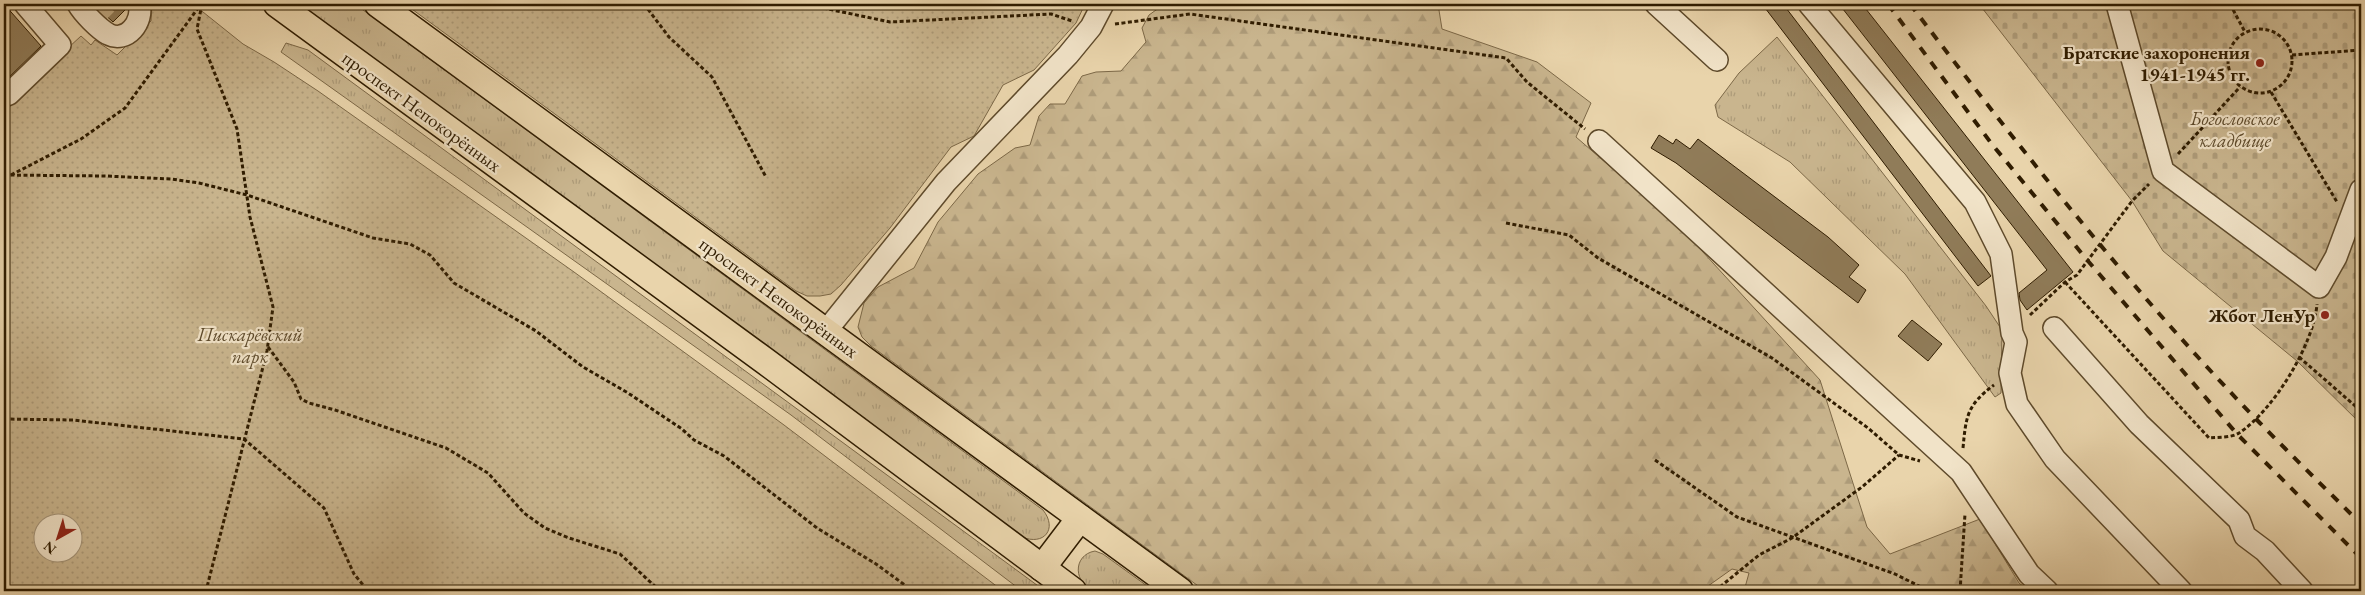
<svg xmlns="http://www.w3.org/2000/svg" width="2365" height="595" viewBox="0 0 2365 595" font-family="'EB Garamond',serif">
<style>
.grass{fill:url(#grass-tufts);stroke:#7c6847}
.forest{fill:url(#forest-firs);stroke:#7c6847}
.cemetery{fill:url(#cemetery-stones);stroke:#7c6847}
.park{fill:url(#park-dots);stroke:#7c6847;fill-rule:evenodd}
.building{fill:#907c59;stroke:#2f1c00}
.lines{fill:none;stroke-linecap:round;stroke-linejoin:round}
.minor-tunnel{stroke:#c4af89;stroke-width:21;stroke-dasharray:21 11;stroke-linecap:butt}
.minor-casing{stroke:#5e4a2b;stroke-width:24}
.major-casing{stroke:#2f1c00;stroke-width:29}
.path{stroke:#2f1c00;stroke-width:3;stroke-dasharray:4 2.5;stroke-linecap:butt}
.minor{stroke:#f1e3c8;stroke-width:21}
.major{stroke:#e9d4ab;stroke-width:26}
.rail{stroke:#2f1c00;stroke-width:4;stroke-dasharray:9 9;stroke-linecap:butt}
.poi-dot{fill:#8f2418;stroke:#f1e3c8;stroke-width:2}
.labels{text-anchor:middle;stroke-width:4.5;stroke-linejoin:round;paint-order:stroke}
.poi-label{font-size:19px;font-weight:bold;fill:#2f1c00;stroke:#f1e3c8;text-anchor:end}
.street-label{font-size:19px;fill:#2f1c00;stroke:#f1e3c8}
.park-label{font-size:19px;font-style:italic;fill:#5d4a2b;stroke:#f1e3c8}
</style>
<defs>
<pattern id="grass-tufts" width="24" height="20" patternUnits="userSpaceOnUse" patternTransform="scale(1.25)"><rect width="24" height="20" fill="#c9b58e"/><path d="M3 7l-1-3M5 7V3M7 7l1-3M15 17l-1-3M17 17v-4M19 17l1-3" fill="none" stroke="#ad9b79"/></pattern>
<pattern id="forest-firs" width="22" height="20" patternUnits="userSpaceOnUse" patternTransform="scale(1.25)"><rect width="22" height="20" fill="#c9b58e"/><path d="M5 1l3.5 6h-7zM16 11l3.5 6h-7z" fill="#ad9b79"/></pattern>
<pattern id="cemetery-stones" width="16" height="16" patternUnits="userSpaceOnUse" patternTransform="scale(1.25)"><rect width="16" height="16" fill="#c9b58e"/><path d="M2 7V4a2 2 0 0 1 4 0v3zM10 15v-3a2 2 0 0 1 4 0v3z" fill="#ad9b79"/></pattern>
<pattern id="park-dots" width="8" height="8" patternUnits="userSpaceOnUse" patternTransform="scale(1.25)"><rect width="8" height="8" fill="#c9b58e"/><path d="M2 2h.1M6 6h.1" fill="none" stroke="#ad9b79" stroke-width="1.8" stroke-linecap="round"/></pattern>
</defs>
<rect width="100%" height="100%" fill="#e9d4ab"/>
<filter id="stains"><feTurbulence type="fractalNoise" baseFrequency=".004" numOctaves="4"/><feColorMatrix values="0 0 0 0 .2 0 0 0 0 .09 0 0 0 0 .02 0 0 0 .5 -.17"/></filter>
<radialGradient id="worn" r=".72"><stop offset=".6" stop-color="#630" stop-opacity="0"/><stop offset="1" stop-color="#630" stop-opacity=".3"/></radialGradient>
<g class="grass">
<path d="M 298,4 L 355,4 L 1043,510 C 1058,529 1044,546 1022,537 Z"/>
<polygon points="1777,37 1986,306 2002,330 2001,393 1995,397 1905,274 1790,162 1718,117 1715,105 1739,73"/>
<polygon points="286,43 308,50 1045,591 1022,591 791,415 281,52"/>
<path d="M 1095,551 L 1103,554 L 1154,591 C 1140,591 1108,595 1096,591 C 1073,585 1072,555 1095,551 Z"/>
</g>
<polygon class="forest" points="1267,4 1438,4 1442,29 1537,62 1591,103 1576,137 1681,228 1820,380 1867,527 1890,554 1980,519 2019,583 2029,591 1744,591 1749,573 1732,569 1701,591 1205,591 871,346 862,337 858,327 864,303 878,287 914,268 938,222 978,174 1015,148 1030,145 1039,116 1050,104 1065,104 1082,76 1096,72 1121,71 1146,42 1142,28 1149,15 1163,5 1265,6"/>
<polygon class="cemetery" points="1979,4 2361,4 2361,424 2297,361 2163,251 2132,201"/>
<g class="park">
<path d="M 152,4 L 193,4 L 243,44 L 274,62 L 318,91 L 574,272 L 784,425 L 1003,591 L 4,591 L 4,107 L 81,36 L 91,45 L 95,40 L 117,55 L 151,21 ZM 42,522 L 72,522 L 72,552 L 42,552 Z"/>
<polygon points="405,4 1085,4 1076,23 1034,70 1003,85 974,136 951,147 890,228 841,285 831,294 820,296 807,296 796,291"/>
</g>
<g class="building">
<polygon points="4,4 41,46 4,82"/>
<polygon points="93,4 127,4 127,8 113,22"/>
<polygon points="1762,4 1783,4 1991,276 1978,286"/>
<polygon points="1839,4 1862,4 2073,272 2027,310 2020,300 2019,293 2047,270"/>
<polygon points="1659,135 1673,144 1676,139 1690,149 1698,139 1828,237 1859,265 1849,277 1866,290 1858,303 1676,163 1651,148"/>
<polygon points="1912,320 1942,344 1928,361 1898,336"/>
</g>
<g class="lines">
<polyline class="minor-tunnel" points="92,19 107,4"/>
<defs>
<g id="minor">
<path d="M 78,4 C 83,13 99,29 108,34 C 127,44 144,21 139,4"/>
<polyline points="1656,4 1717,60"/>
<polyline points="1809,4 1975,202 2001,254 2012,333 2016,342 2010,373 2017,404 2055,459 2181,591"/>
<polyline points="2117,4 2163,171 2319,287 2336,257 2361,190"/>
<polyline points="4,96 9,94 60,45 25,4"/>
<polyline points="1599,141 1961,472 2029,574 2047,591"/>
<polyline points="2054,328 2139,424 2239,520 2245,536 2265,551 2302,591"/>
<polyline points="826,331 946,182 1068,55 1091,27 1103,4"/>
</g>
<g id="major">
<polyline points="277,4 765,361 1073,591"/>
<polyline points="378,4 1180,591"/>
<polyline points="1042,568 1080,518"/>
</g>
</defs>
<use href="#minor" class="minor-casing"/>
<use href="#major" class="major-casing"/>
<g class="path">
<polyline points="202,4 197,29 237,129 250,217 273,307 267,351 206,591"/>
<polyline points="644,4 669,37 712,77 766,177"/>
<polyline points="804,4 890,22 1051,14 1072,21"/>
<polyline points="2230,4 2245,32"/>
<polyline points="1115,24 1190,14 1506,58 1527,82 1585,129"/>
<circle cx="2260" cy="61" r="32"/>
<polyline points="2292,55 2361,50"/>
<polyline points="2271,92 2337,202"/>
<polyline points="2178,154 2240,87"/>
<polyline points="4,175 106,176 171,179 199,183 247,195 373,238 410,244 430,255 454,283 536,331 583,367 628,393 682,429 694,440 724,456 817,528 876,564 913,591"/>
<polyline points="11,175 81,139 125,108 201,4"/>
<polyline points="1506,223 1569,235 1598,258 1772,358 1868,428 1899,455 1920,461"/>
<path d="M 2065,282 L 2209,438 C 2219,437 2231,438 2239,433 C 2273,411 2314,344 2317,304"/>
<polyline points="2030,315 2065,282 2077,275 2132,201 2149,184"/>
<polyline points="268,347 294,382 301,399 309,403 335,410 446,448 488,473 524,513 545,528 569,538 620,554 660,591"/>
<polyline points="2299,357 2361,411"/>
<polyline points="4,419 73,420 244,439 324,508 354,574 368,591"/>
<path d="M 1963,448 C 1966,416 1967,405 1994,385"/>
<polyline points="1655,460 1737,517 1895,574 1929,591"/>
<polyline points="1715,591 1759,555 1792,538 1862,487 1899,455"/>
<polyline points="1960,591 1965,514"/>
</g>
<use href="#minor" class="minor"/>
<use href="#major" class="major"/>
<g class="rail">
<polyline points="1888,4 1991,143 2088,261 2237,434 2361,558"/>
<path d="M 1910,4 C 2019,147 2131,290 2257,420 C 2291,455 2326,489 2361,524"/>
</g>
</g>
<g class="poi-dot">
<circle cx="2260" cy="63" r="5"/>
<circle cx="2325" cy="315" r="5"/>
</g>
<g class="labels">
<g class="poi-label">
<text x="2250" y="59">Братские захоронения<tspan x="2250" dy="22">1941-1945 гг.</tspan></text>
<text x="2315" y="322">Жбот ЛенУр</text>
</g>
<g class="street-label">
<text transform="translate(422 111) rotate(36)" y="7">проспект Непокорённых</text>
<text transform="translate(779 297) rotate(36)" y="7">проспект Непокорённых</text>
</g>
<g class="park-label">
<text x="2235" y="125">Богословское<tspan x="2235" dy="22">кладбище</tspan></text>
<text x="250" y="341">Пискарёвский<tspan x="250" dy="22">парк</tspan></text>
</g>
</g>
<rect width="2365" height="595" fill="none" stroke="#e9d4ab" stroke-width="20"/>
<rect x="5" y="5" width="2355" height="585" fill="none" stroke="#2f1c00" stroke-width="2.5"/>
<rect x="10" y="10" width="2345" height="575" fill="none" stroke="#2f1c00"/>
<g transform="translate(58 538) rotate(219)"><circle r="24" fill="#f1e3c8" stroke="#a39378"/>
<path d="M0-4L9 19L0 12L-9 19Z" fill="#8f2418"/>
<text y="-8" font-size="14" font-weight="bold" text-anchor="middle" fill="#2f1c00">N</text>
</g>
<rect width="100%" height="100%" filter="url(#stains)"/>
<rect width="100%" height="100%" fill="url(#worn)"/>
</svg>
